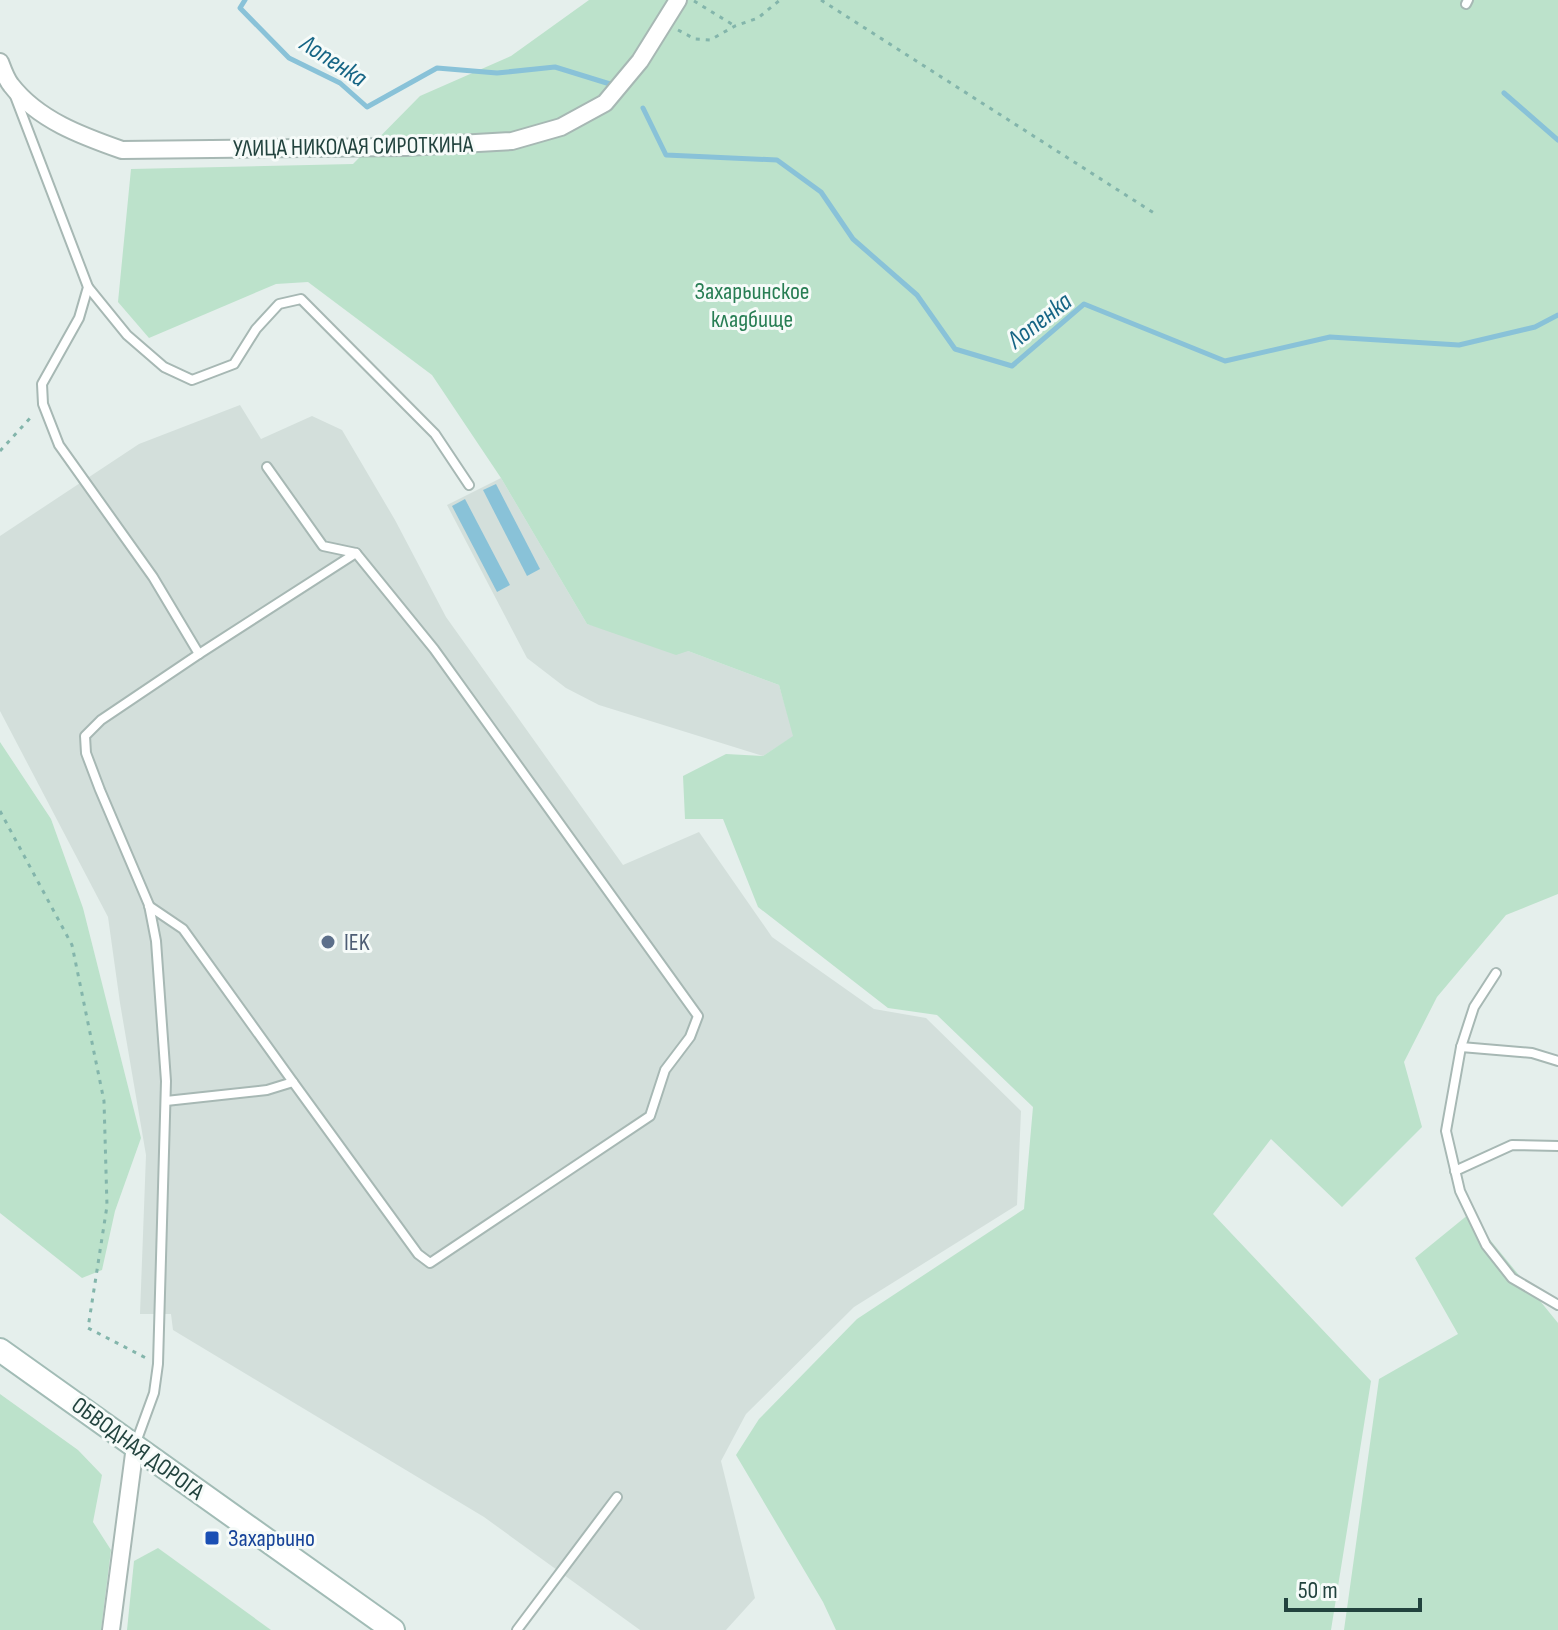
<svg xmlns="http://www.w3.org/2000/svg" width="1558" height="1630" viewBox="0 0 1558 1630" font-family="'Sofia Sans Condensed',sans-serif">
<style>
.built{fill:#d3dfdb}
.green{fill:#bce2cb}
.water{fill:#89c2d8}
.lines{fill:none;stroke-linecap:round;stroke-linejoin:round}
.stream{stroke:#89c2d8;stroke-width:5}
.lane-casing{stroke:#a7b8b4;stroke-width:12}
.street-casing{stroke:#a7b8b4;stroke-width:20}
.secondary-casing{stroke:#a2bcb6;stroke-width:26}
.path{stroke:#83b5ab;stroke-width:3;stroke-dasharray:4 6;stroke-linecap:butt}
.lane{stroke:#fff;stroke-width:8}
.street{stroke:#fff;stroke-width:16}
.secondary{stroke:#fff;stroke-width:22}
.service-dot{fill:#5c6f8a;stroke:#f6fbf9;stroke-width:3}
.transit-dot{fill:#1a4fb4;stroke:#f6fbf9;stroke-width:3}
.labels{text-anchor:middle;stroke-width:6;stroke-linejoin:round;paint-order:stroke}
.street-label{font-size:24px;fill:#22433e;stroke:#f6fbf9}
.park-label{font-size:24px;fill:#287e54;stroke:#f6fbf9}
.service-label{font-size:24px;fill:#4e5e75;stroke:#f6fbf9;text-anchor:start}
.transit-label{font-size:24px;fill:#164399;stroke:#f6fbf9;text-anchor:start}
.water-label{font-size:26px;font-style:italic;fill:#166585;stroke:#f6fbf9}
</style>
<rect width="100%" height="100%" fill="#e5efec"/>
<g class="built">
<polygon points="240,405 261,439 312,416 342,430 395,520 446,617 623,865 699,832 772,937 874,1009 926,1018 1021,1111 1017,1205 854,1307 746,1414 721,1461 755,1598 726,1630 640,1630 484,1517 173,1330 171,1314 140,1314 146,1155 120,1003 108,917 0,711 0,536 139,444"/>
<polygon points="501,478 587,624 688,651 779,685 794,736 763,756 599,705 566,688 527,658 447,505"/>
</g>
<g class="green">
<polygon points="589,0 1558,0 1558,894 1506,915 1437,997 1404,1062 1422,1127 1342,1207 1271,1139 1213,1214 1371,1381 1331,1630 836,1630 823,1602 736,1455 759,1419 857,1319 1024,1209 1033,1107 937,1015 888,1008 758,907 723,819 685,819 683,776 726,754 763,756 793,736 779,685 688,651 676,655 587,624 501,478 432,375 308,282 276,284 149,338 118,302 131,169 353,164 420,96 511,56"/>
<polygon points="0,742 51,819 83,908 141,1138 115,1211 102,1270 82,1278 0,1213"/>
<polygon points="1469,1214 1558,1323 1558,1630 1344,1630 1379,1379 1458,1334 1415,1258"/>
<polygon points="0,1394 78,1450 102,1475 93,1522 111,1550 101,1630 0,1630"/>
<polygon points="158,1548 271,1630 127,1630 134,1561"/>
</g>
<g class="water">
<polygon points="496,484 540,569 527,576 483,490"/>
<polygon points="465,499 510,585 497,592 452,506"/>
</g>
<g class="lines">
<g class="stream">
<polyline points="245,0 240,8 289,58 340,83 367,107 437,68 497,73 555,67 610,84"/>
<polyline points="1504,93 1558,140"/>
<polyline points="643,108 666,155 777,160 821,192 853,239 917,295 955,349 1012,366 1084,304 1225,361 1330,337 1459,345 1535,327 1558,315"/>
</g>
<defs>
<g id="lane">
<polyline points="1466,4 1468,0"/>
<polyline points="15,96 88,287 79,318 42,384 43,404 59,445 153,577 199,654"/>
<polyline points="88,287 127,335 164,367 192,380 234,364 256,329 279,304 301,299 435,434 469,485"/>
<polyline points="149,906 183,929 293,1082"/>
<polyline points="1496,973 1474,1007 1461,1047 1446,1131 1460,1191 1486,1245 1512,1278 1558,1305"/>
<polyline points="1461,1047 1532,1053 1558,1061"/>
<polyline points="166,1101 267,1090 293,1082 418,1254 430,1263 650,1116 665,1070 690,1037 698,1016 434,649 356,553 323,546 267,467"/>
<polyline points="1455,1171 1512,1145 1558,1146"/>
<polyline points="135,1445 154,1393 158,1364 166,1081 156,941 149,905 100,790 86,753 85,736 101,720 199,654 356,553"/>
<polyline points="517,1630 617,1497"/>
</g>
<g id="street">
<path d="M 0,62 C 3,70 6,79 11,85 C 38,120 82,136 122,150 L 406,147 L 512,141 L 561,127 L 605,103 L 640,61 L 678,0"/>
<polyline points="111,1630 135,1446"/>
</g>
<polyline id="secondary" points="0,1350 393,1630"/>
</defs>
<use href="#lane" class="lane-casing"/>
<use href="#street" class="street-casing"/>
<use href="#secondary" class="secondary-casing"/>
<g class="path">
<polyline points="821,0 1157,215"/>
<polyline points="694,1 735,26"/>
<polyline points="678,30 695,39 710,40 735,26 758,18 780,0"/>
<polyline points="0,451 32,416"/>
<polyline points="0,811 72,945 104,1101 107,1206 88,1328 146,1358"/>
</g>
<use href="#lane" class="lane"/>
<use href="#street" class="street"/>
<use href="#secondary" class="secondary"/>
</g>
<circle class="service-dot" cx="328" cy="942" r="8"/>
<rect class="transit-dot" x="204" y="1530" width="16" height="16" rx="4"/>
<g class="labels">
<g class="street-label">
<text transform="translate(353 146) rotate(-1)" y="8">УЛИЦА НИКОЛАЯ СИРОТКИНА</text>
<text transform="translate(138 1448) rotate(36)" y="8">ОБВОДНАЯ ДОРОГА</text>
</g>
<g class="park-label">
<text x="752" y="299">Захарьинское<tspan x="752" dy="28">кладбище</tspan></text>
</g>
<g class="service-label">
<text x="344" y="950">IEK</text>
</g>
<g class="transit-label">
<text x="228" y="1546">Захарьино</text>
</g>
<g class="water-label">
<text transform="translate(334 60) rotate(33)" y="9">Лопенка</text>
<text transform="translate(1039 320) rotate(-38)" y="9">Лопенка</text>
</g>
</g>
<path d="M1286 1598v12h134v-12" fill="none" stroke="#22433e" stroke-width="4"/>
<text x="1298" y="1598" font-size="24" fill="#22433e" stroke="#f6fbf9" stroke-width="6" paint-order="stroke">50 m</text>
</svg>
